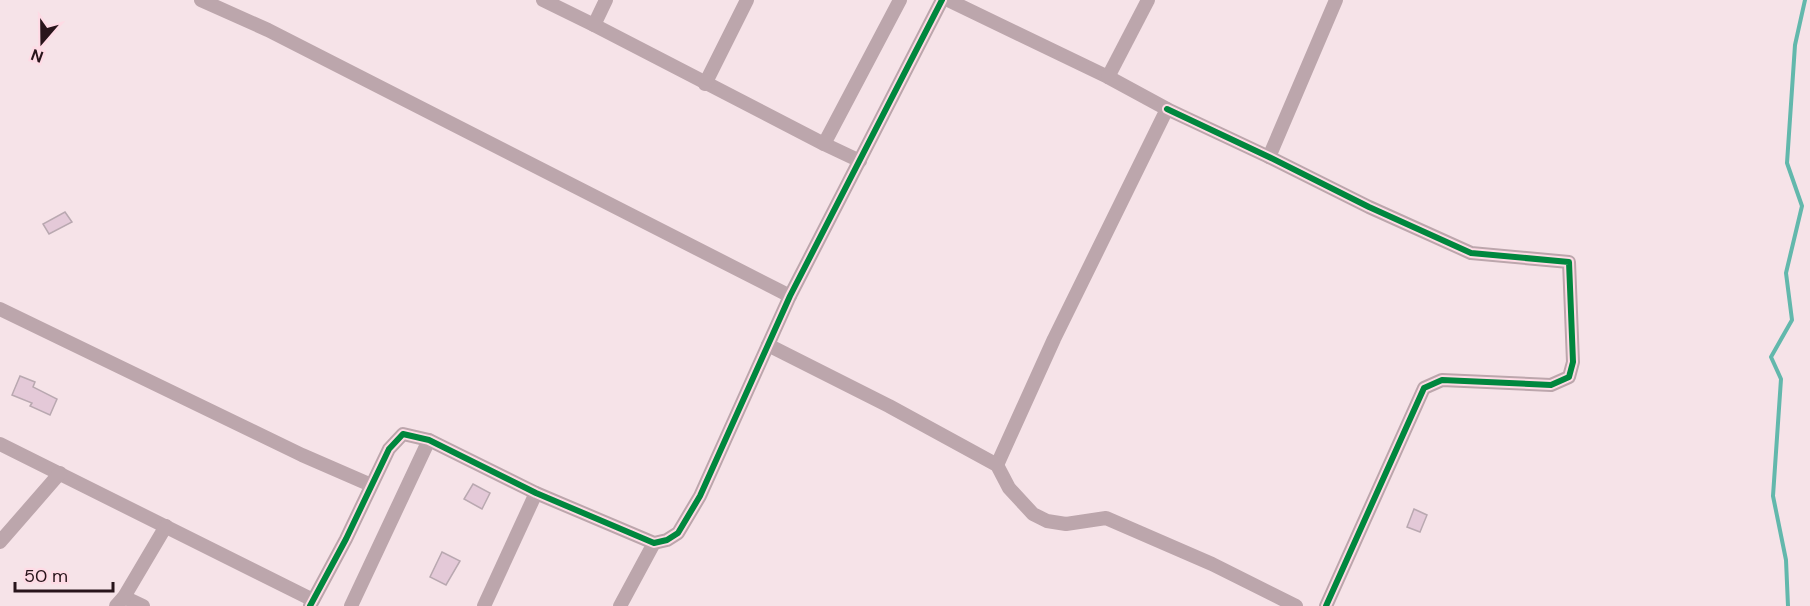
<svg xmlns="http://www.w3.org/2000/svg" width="1810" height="606" viewBox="0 0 1810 606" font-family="'DM Sans',sans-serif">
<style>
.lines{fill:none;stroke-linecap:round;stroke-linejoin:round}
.stream{stroke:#62b8ac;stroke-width:4}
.building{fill:#e4c9d8;stroke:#b9a8b0;stroke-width:1.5}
.street{stroke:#bca6ac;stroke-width:14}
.cycleway-casing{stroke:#fedbe5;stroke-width:10}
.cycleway{stroke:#00873e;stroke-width:6}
</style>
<rect width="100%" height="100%" fill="#f6e3e8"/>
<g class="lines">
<polyline class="stream" points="1788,606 1786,560 1773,496 1781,379 1771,357 1792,320 1786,273 1802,206 1787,163 1795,45 1805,0"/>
</g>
<g class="building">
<polygon points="65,212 72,222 49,234 43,224"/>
<polygon points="20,376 35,382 33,387 57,399 50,415 30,406 32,403 12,395"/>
<polygon points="473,484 490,493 482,509 464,499"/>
<polygon points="1414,509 1427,515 1420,532 1407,527"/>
<polygon points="442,552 460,561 446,585 430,577"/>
</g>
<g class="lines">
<g class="street">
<polyline points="201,0 268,30 790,296"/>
<polyline points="543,0 594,25 824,144 860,161"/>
<polyline points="948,0 1108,77 1167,109 1054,339 997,465"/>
<polyline points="594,25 606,0"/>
<polyline points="1108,77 1148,0"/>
<polyline points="705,84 747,0"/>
<polyline points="1167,109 1269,157 1369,207 1471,253 1569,262 1573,362 1569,377 1551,385 1442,380 1424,388 1326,606"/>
<polyline points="824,144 900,0"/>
<polyline points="1269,157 1336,0"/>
<polyline points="0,309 302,455 371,485"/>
<polyline points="768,345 889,406 997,465 1009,488 1033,514 1047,521 1066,524 1106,518 1212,564 1296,606"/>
<polyline points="0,444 313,600"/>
<polyline points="0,542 60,473"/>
<polyline points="124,597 143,606"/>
<polyline points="116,606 124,597 166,526"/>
<polyline points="310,606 346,539 389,449 403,434 429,440 536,493 654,543 667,540 678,533 700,496 790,296 942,0"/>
<polyline points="351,606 429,440"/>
<polyline points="484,606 536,493"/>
<polyline points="620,606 654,543"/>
</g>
<defs>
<g id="cycleway">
<polyline points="1167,109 1269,157 1369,207 1471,253 1569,262 1573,362 1569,377 1551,385 1442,380 1424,388 1326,606"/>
<polyline points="310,606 346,539 389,449 403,434 429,440 536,493 654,543 667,540 678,533 700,496 790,296 942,0"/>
</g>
</defs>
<use href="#cycleway" class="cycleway-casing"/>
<use href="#cycleway" class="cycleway"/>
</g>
<g transform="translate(42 42) rotate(200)" stroke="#fedbe5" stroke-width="4.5" paint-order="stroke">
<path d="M0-4.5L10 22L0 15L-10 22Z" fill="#28151b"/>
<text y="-9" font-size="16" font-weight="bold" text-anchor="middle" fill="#28151b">N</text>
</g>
<path d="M15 582v9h98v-9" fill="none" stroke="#28151b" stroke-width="3"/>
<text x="24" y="582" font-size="18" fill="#28151b" stroke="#fedbe5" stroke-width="4.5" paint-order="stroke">50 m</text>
</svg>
